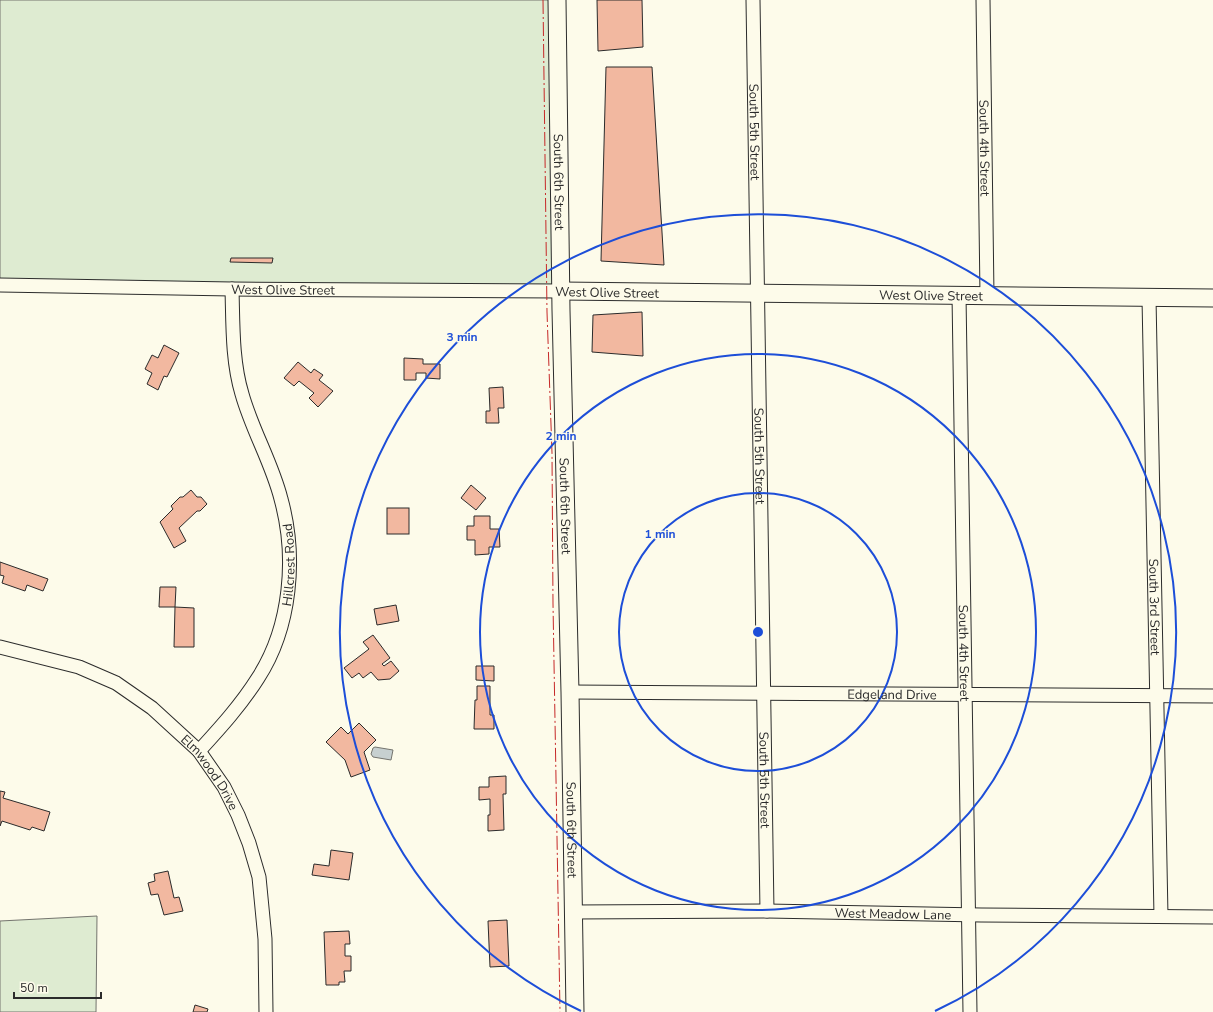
<svg xmlns="http://www.w3.org/2000/svg" width="1213" height="1012" viewBox="0 0 1213 1012" font-family="'Nunito Sans',sans-serif">
<style>
.green{fill:#deebd1;stroke:#74746e}
.water{fill:#c7d0d0;stroke:#74746e}
.building{fill:#f2b8a0;stroke:#2b2b2b}
.lines{fill:none;stroke-linecap:round;stroke-linejoin:round}
.minor-casing{stroke:#2b2b2b;stroke-width:15}
.major-casing{stroke:#2b2b2b;stroke-width:19}
.minor{stroke:#fdfbea;stroke-width:13}
.major{stroke:#fdfbea;stroke-width:17}
.power{stroke:#c62828;stroke-width:1;stroke-dasharray:14 3 2 3;stroke-linecap:butt}
.ring{fill:none;stroke:#1d4ed8;stroke-width:2}
.labels{text-anchor:middle;stroke-width:3;stroke-linejoin:round;paint-order:stroke}
.street-label{font-size:13px;fill:#2b2b2b;stroke:#fdfbea}
.centre{fill:#1d4ed8;stroke:#fdfbea;stroke-width:2}
.ring-label{font-size:12px;text-anchor:middle;font-weight:bold;fill:#1d4ed8;stroke:#fdfbea;stroke-width:3;stroke-linejoin:round;paint-order:stroke}
</style>
<rect width="100%" height="100%" fill="#fdfbea"/>
<g class="green">
<polygon points="0,0 550,0 561,291 0,285"/>
<polygon points="97,916 96,1012 0,1012 0,921"/>
</g>
<polygon class="water" points="375,747 393,750 391,760 373,757 371,754 373,748"/>
<g class="building">
<polygon points="597,0 642,0 643,47 598,51"/>
<polygon points="606,67 652,67 664,265 601,261"/>
<polygon points="231,258 273,258 272,263 230,262"/>
<polygon points="642,312 643,356 592,352 593,315"/>
<polygon points="164,345 179,353 167,377 164,376 158,390 147,384 152,373 145,369 152,355 158,358"/>
<polygon points="404,358 423,359 423,364 440,364 440,379 426,378 426,373 416,373 416,380 404,380"/>
<polygon points="298,362 311,373 314,369 323,375 319,380 333,391 318,407 309,398 314,393 299,381 294,386 284,378"/>
<polygon points="503,387 504,408 498,408 499,423 486,423 486,411 490,411 489,388"/>
<polygon points="471,485 486,498 476,510 461,498"/>
<polygon points="191,490 197,497 201,497 207,504 200,511 197,511 179,528 186,541 174,548 160,522 173,509 171,506 180,497 183,497"/>
<rect x="387" y="508" width="22" height="26"/>
<polygon points="474,516 490,516 490,529 499,529 500,547 489,547 489,554 475,555 475,540 467,540 467,526 474,526"/>
<polygon points="0,562 48,579 43,591 27,585 25,591 2,583 4,576 0,575"/>
<polygon points="160,587 176,587 175,607 159,607"/>
<polygon points="396,605 399,621 377,625 374,609"/>
<polygon points="175,607 194,608 194,647 174,647"/>
<polygon points="373,635 390,658 382,664 384,666 391,661 399,671 390,679 378,680 371,672 363,678 359,673 352,678 344,668 369,649 363,642"/>
<polygon points="476,666 494,666 494,681 476,680"/>
<polygon points="477,686 490,686 490,715 494,715 494,729 474,729 475,700 477,700"/>
<polygon points="359,723 376,740 364,752 370,770 351,777 345,760 326,742 341,727 348,734"/>
<polygon points="506,776 506,794 503,794 504,830 488,831 488,815 490,815 490,799 479,800 479,787 489,787 489,777"/>
<polygon points="0,791 5,792 3,798 50,812 44,831 32,827 30,830 2,821 0,826"/>
<polygon points="331,850 353,853 349,880 312,875 314,864 329,866"/>
<polygon points="168,871 174,898 179,897 183,911 164,915 158,894 151,895 148,883 155,881 154,874"/>
<polygon points="507,920 509,966 490,967 488,921"/>
<polygon points="349,931 350,944 345,944 345,956 351,956 351,971 344,971 345,982 339,982 339,985 326,985 324,932"/>
<polygon points="195,1005 208,1009 207,1012 193,1012"/>
</g>
<g class="lines">
<defs>
<g id="minor">
<path id="s1" d="M 753,0 L 767,911"/>
<path id="s2" d="M 983,0 L 987,295"/>
<path id="s3" d="M 0,285 L 232,289 L 561,291"/>
<path id="s4" d="M 959,295 L 970,1012"/>
<path id="s5" d="M 1149,298 L 1161,916"/>
<path id="s6" d="M 0,647 L 79,667 L 116,683 L 152,708 L 199,751 L 224,787 L 238,815 L 249,843 L 259,877 L 265,939 L 266,1012"/>
<path id="s7" d="M 570,692 L 1213,696"/>
<path id="s8" d="M 199,751 C 220,728 241,705 258,678 C 291,627 297,557 281,499 C 272,463 252,430 242,394 C 232,361 233,324 232,289"/>
<path id="s9" d="M 573,912 L 767,911 L 981,915 L 1213,917"/>
</g>
<g id="major">
<path id="s10" d="M 557,0 L 561,310 L 570,692 L 575,1012"/>
<path id="s11" d="M 561,291 L 1213,298"/>
</g>
</defs>
<use href="#minor" class="minor-casing"/>
<use href="#major" class="major-casing"/>
<use href="#minor" class="minor"/>
<use href="#major" class="major"/>
<polyline class="power" points="543,0 547,312 552,453 553,604 560,1012"/>
</g>
<g class="ring">
<circle cx="758" cy="632" r="139"/>
<circle cx="758" cy="632" r="278"/>
<path d="M581 1011A418 418 0 1 1 935 1011"/>
</g>
<g class="labels">
<g class="street-label">
<text dy="5" stroke="none"><textPath href="#s1" startOffset="132">South 5th Street</textPath></text>
<text dy="5" stroke="none"><textPath href="#s2" startOffset="148">South 4th Street</textPath></text>
<text dy="5" stroke="none"><textPath href="#s10" startOffset="182">South 6th Street</textPath></text>
<text dy="5" stroke="none"><textPath href="#s3" startOffset="283">West Olive Street</textPath></text>
<text transform="translate(607 292) rotate(1)" y="5">West Olive Street</text>
<text dy="5" stroke="none"><textPath href="#s11" startOffset="370">West Olive Street</textPath></text>
<text dy="5" stroke="none"><textPath href="#s1" startOffset="456">South 5th Street</textPath></text>
<text dy="5" stroke="none"><textPath href="#s10" startOffset="506">South 6th Street</textPath></text>
<text dy="5" stroke="none"><textPath href="#s8" startOffset="213">Hillcrest Road</textPath></text>
<text dy="5" stroke="none"><textPath href="#s5" startOffset="309">South 3rd Street</textPath></text>
<text dy="5" stroke="none"><textPath href="#s4" startOffset="358">South 4th Street</textPath></text>
<text dy="5" stroke="none"><textPath href="#s7" startOffset="322">Edgeland Drive</textPath></text>
<text dy="5" stroke="none"><textPath href="#s6" startOffset="253">Elmwood Drive</textPath></text>
<text dy="5" stroke="none"><textPath href="#s1" startOffset="780">South 5th Street</textPath></text>
<text dy="5" stroke="none"><textPath href="#s10" startOffset="830">South 6th Street</textPath></text>
<text dy="5" stroke="none"><textPath href="#s9" startOffset="320">West Meadow Lane</textPath></text>
</g>
</g>
<circle cx="758" cy="632" r="6" class="centre"/>
<g class="ring-label">
<text x="462" y="341">3 min</text>
<text x="561" y="440">2 min</text>
<text x="660" y="538">1 min</text>
</g>
<path d="M14 992v6h87v-6" fill="none" stroke="#2b2b2b" stroke-width="2"/>
<text x="20" y="992" font-size="12" fill="#2b2b2b" stroke="#fdfbea" stroke-width="3" paint-order="stroke">50 m</text>
</svg>
